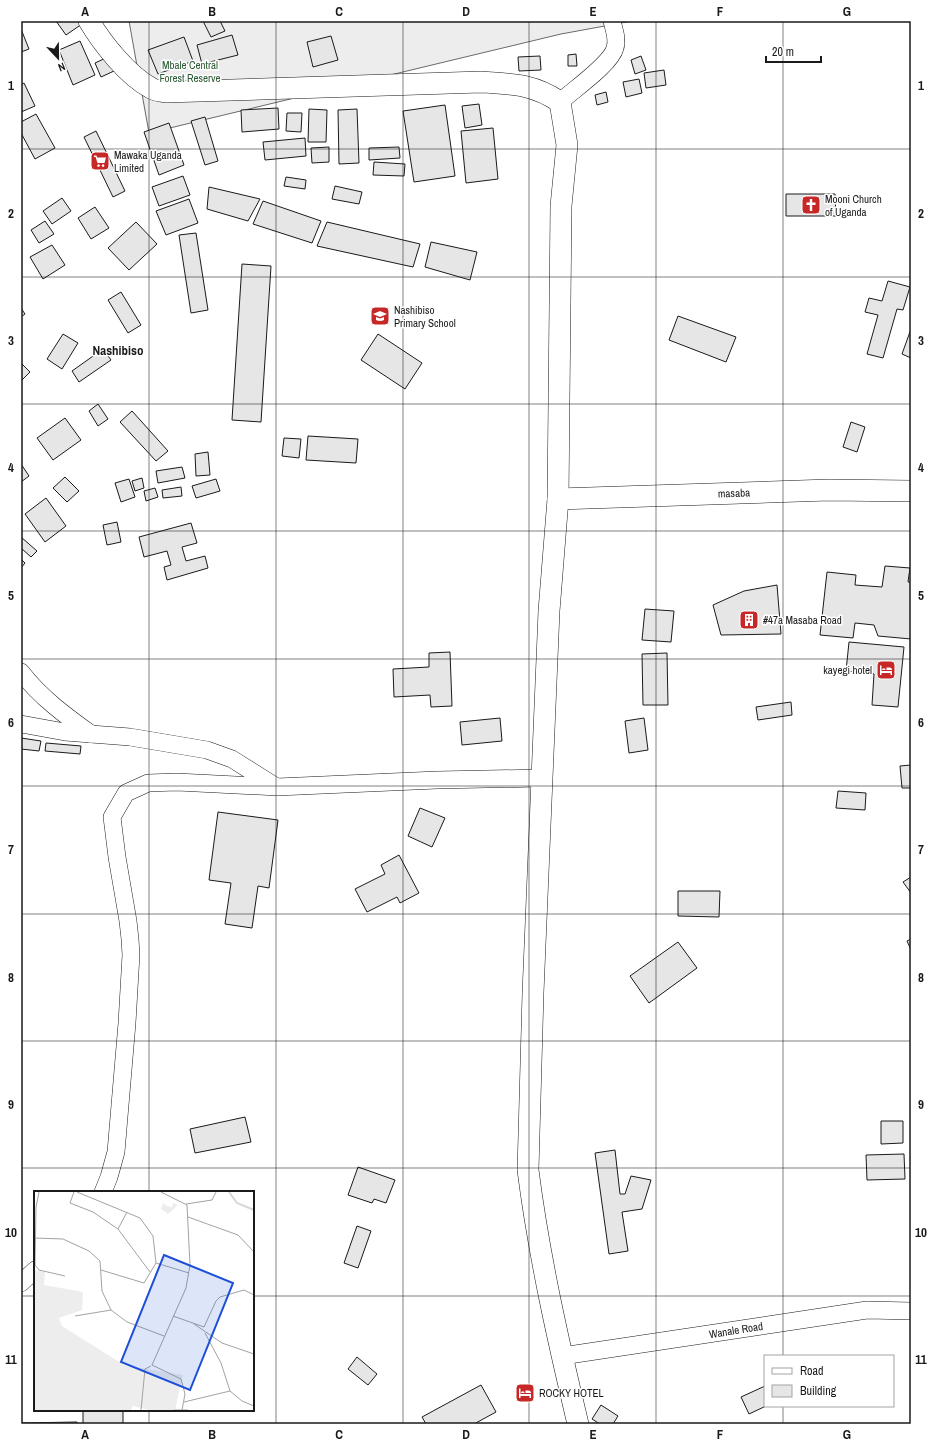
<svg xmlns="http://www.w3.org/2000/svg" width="932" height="1445" viewBox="0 0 932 1445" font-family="'Archivo Narrow',sans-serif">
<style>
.built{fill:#ededed;stroke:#6a6a6a}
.building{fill:#e6e6e6;stroke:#1a1a1a}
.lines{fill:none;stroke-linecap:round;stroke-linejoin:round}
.minor-casing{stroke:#1a1a1a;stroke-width:18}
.tertiary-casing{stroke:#1a1a1a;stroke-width:22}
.minor{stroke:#fff;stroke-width:17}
.tertiary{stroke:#fff;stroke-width:21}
.grid{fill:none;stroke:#1a1a1a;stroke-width:1;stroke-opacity:0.55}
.labels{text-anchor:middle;stroke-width:3;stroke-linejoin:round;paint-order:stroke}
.park-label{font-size:11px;fill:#2b5a34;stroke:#fff}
.poi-label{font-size:11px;fill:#1a1a1a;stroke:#fff;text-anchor:start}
.street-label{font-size:11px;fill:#1a1a1a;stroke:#fff}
.quarter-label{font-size:13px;font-weight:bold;fill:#1a1a1a;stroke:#fff}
.inset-river{fill:none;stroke:#d7d7d7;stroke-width:2}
.inset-road{fill:none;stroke:#a3a3a3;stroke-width:1}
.view{fill:#1d4ed8;fill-opacity:0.15;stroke:#1d4ed8;stroke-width:2}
.inset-edge{fill:none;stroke:#1a1a1a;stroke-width:2}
.neatline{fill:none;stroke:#1a1a1a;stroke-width:1.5}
.grid-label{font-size:13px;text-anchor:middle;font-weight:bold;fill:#1a1a1a}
</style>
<rect width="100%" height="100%" fill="#fff"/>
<polygon class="built" points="129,21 632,21 561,34 149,133"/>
<g class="building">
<polygon points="56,21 80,21 82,24 66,35"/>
<polygon points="203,21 220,21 225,31 211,37"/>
<polygon points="21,29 29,49 21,52"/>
<polygon points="232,35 238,55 202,64 197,45"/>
<polygon points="331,36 338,60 313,67 307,42"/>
<polygon points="184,37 193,61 158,74 148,50"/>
<polygon points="80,41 95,75 73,85 59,50"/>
<polygon points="576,54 577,66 568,66 568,55"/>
<polygon points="540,56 541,70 519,71 518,57"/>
<polygon points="641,56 646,70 635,74 631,60"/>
<polygon points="108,57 114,71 101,77 95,63"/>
<polygon points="664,70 666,85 646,88 644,73"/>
<polygon points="639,79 642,93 626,97 623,82"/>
<polygon points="24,83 35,106 21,112 21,85"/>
<polygon points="606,92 608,102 597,105 595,95"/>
<polygon points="479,104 482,125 465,128 462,106"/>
<polygon points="445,105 455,176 414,182 403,111"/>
<polygon points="278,108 279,129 242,132 241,110"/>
<polygon points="309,109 327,110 326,142 308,142"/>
<polygon points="357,109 359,163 339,164 338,110"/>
<polygon points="287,113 302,113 301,132 286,131"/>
<polygon points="36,114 55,148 35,159 21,133 21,122"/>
<polygon points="205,117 218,161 205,165 191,121"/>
<polygon points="169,123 184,165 159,175 144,132"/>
<polygon points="493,128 498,179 466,183 461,131"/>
<polygon points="96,131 125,191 113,197 84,137"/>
<polygon points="305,138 306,156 265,160 263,142"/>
<polygon points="329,147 329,162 312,163 311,148"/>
<polygon points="399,147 400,158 369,160 369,148"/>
<polygon points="374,162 405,164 404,176 373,175"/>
<polygon points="183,176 190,195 159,206 152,187"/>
<polygon points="286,177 306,180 305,189 284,186"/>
<polygon points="335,186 362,192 359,204 332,199"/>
<polygon points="209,187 260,199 248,221 207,209"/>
<polygon points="786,194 835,194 836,216 786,216"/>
<polygon points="62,198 71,211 52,224 43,211"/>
<polygon points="189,199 198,223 166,235 156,211"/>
<polygon points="263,201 321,221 312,243 253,224"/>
<polygon points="95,207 109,228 91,239 78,218"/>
<polygon points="45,221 54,234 39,243 31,230"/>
<polygon points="136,222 157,244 129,270 108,248"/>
<polygon points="327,222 420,244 413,267 317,246"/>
<polygon points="196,233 208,310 191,313 179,235"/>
<polygon points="431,242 477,252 470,280 425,267"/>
<polygon points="52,245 65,265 43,279 30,257"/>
<polygon points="242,264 271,266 261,422 232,420"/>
<polygon points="888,281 910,287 903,310 897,309 883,358 867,354 878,315 865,312 869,298 882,301"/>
<polygon points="121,292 141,325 128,333 108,300"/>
<polygon points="21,308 25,314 21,317"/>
<polygon points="678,316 736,337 726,362 669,340"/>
<polygon points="911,329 911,358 902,354"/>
<polygon points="63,334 78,343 62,369 47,359"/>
<polygon points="378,334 422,363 405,389 361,360"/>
<polygon points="103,349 111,360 79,382 72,371"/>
<polygon points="21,363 30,372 21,381"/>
<polygon points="98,404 108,419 98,426 89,411"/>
<polygon points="132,411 168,451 156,461 120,422"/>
<polygon points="65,418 81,440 53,460 37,438"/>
<polygon points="851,422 865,427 857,452 843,447"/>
<polygon points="308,436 358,439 356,463 306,460"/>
<polygon points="284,438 301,439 299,458 282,456"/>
<polygon points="208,452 210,475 196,476 195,454"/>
<polygon points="21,464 29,476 21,482"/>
<polygon points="182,467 185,478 158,483 156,471"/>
<polygon points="65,477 79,491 67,502 53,488"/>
<polygon points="142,478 144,488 135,491 132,481"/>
<polygon points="129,479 135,497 121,502 115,483"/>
<polygon points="216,479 220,491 196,498 192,486"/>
<polygon points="181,487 182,496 163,498 162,490"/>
<polygon points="155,488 158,497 146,501 144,491"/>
<polygon points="46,498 66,526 45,542 25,514"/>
<polygon points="117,522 121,542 107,545 103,525"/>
<polygon points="191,523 197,543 182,547 186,561 205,556 208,568 167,580 164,567 171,565 167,551 144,557 139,537"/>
<polygon points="21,537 37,551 31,557 21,548"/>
<polygon points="21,559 25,563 21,568"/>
<polygon points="885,566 910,568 908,582 911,582 911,639 878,636 874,625 855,623 853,638 820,635 827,572 856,575 855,585 882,587"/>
<polygon points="777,585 781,634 721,635 713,605 744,591"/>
<polygon points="645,609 674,611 671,642 642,640"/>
<polygon points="849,642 904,647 898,707 872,705 874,674 846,671"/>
<polygon points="450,652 452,706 431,707 430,695 394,697 393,669 429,667 429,653"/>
<polygon points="667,653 668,705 643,705 642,654"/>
<polygon points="791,702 792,715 758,720 756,707"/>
<polygon points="500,718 502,741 462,745 460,722"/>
<polygon points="644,718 648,750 629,753 625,721"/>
<polygon points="21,738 41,741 39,751 21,749"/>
<polygon points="46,743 81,746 80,754 45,751"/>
<polygon points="911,765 911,788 902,788 900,766"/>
<polygon points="838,791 866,793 865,810 836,808"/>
<polygon points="420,808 445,818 432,847 408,836"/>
<polygon points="218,812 278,820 269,888 258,886 252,928 225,924 231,883 209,880"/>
<polygon points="399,855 419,893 400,903 397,897 367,912 355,889 385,874 381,865"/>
<polygon points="911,877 911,893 903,882"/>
<polygon points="678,891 720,891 719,917 678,916"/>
<polygon points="911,939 911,950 907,941"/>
<polygon points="678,942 697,968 649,1003 630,976"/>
<polygon points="245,1117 251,1142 195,1153 190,1129"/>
<polygon points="881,1121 903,1121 903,1143 881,1144"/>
<polygon points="615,1150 620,1194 625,1194 631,1176 651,1180 642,1209 622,1212 628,1251 609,1254 595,1153"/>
<polygon points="904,1154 905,1179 867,1180 866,1155"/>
<polygon points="358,1167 395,1180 386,1203 374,1199 372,1203 348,1195"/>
<polygon points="357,1226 371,1231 358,1268 344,1263"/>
<polygon points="357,1357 377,1374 368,1385 348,1369"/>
<polygon points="481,1385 496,1412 474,1424 426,1424 422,1417"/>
<polygon points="765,1386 765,1406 766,1406 749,1414 741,1397"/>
<polygon points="601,1405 618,1416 613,1424 600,1424 592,1419"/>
<rect x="83" y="1411" width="40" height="13"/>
<polygon points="77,1422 77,1424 21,1424 21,1423"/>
</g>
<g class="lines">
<defs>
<g id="minor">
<path d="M 560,102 C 573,90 611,64 615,48 C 618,39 614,30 612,21"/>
<path d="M 21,672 C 40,697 66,716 91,734"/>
<polyline points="21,724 65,732 130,737 207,750 232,759 275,786"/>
<polyline points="103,1192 109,1177 116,1152 127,1023 131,955 130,939 128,921 117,857 112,817 126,793 148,783 177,782 277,787 437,780 541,778"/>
<polyline points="21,1283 35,1270"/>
<polyline points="562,1356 867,1310 911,1311"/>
</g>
<g id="tertiary">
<path d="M 89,21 C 102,43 128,76 151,88 C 155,91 161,91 166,92 L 481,82 C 513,84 533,84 560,102 L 567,145 L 561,206 L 558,499 L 549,611 L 533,993 L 528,1170 C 539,1256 558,1340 578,1424"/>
<polyline points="558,499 829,490 911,491"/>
</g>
</defs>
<use href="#minor" class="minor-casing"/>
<use href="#tertiary" class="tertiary-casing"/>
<use href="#minor" class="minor"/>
<use href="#tertiary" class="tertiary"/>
</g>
<path class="grid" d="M 149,21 L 149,1192M 276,21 L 276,1424M 403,21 L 403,1424M 529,21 L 529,1424M 656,21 L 656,1424M 783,21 L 783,1356M 21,149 L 911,149M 21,277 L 911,277M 21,404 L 911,404M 21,531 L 911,531M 21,659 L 911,659M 21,786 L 911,786M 21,914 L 911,914M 21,1041 L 911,1041M 21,1168 L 911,1168M 21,1296 L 35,1296M 253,1296 L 911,1296M 783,1406 L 783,1424M 149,1410 L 149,1424"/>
<defs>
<symbol id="supermarket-square" viewBox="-11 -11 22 22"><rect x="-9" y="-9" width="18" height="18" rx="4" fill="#c62828" stroke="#fff"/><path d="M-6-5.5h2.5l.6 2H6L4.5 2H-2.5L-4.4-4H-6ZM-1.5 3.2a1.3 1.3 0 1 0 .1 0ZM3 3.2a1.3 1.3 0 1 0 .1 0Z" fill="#fff"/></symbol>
<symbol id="church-square" viewBox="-11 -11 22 22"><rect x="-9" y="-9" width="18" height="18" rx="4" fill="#c62828" stroke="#fff"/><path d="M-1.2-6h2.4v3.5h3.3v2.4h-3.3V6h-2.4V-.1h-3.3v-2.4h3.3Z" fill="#fff"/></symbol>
<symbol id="school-square" viewBox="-11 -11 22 22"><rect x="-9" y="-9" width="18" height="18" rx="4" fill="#c62828" stroke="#fff"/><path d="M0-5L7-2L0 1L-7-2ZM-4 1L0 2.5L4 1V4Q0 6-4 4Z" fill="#fff"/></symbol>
<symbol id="building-square" viewBox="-11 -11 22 22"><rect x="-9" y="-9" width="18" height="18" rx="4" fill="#c62828" stroke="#fff"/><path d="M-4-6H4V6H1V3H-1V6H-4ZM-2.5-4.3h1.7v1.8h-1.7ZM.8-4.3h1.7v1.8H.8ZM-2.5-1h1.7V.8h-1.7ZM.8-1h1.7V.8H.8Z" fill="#fff"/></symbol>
<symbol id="hotel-square" viewBox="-11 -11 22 22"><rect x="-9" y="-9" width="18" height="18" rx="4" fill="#c62828" stroke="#fff"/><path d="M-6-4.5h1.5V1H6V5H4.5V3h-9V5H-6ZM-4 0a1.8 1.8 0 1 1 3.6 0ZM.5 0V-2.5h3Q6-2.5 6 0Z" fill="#fff"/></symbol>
</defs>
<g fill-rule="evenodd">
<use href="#supermarket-square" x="89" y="150" width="22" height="22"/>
<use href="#church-square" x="800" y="194" width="22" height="22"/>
<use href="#school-square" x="369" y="305" width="22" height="22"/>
<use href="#building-square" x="738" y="609" width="22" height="22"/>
<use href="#hotel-square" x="875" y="659" width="22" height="22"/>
<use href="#hotel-square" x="514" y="1382" width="22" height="22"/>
</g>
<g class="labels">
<g class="park-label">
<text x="190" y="69">Mbale Central<tspan x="190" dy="13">Forest Reserve</tspan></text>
</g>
<g class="poi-label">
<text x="114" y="159">Mawaka Uganda<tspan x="114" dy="13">Limited</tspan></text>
<text x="825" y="203">Mooni Church<tspan x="825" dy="13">of Uganda</tspan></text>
<text x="394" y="314">Nashibiso<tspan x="394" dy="13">Primary School</tspan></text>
<text x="763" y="624">#47a Masaba Road</text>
<text x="872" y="674" text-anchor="end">kayegi hotel</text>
<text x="539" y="1397">ROCKY HOTEL</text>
</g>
<g class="street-label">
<text transform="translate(734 493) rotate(-2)" y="4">masaba</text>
<text transform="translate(736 1330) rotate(-9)" y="4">Wanale Road</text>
</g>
<g class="quarter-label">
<text x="118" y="355">Nashibiso</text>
</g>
</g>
<g transform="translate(34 1191)">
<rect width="220" height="220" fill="#fff"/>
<path d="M 129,12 L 133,15 L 138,16 L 139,12 L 144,14 L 134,23 L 127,18 ZM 0,79 L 11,81 L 10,94 L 49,101 L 48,119 L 25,127 L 28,135 L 90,174 L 149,184 L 141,219 L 115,219 L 99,215 L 97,219 L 0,219 Z" fill="#ededed"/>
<path class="inset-river" d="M 195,1 L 203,12 L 220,19"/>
<path class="inset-road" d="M 5,1 L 2,16 L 1,74 L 5,79 L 31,85M 40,1 L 36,12 L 59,21 L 84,38 L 116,81M 43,1 L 106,27 L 119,45 L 122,72 L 155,82M 127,1 L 153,14 L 156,74 L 152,97 L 118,174 L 147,188 L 151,203 L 148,219M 152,13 L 178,9 L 182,1M 154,26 L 204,44 L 220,61M 84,38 L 93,21M 0,47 L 29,48 L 55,60 L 66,70 L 68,100 L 77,119 L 93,131 L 130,145M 67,79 L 110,92 L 122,72M 41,125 L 77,119M 139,125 L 170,136 L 182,110 L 186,106 L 210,99 L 220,104M 160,133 L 188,152 L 220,163M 171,142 L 187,172 L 196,200 L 208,210 L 220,215M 150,211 L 196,200M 107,219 L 111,178 L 117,175M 140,219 L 154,219"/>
<path class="view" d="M 130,64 L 199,92 L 156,199 L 87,171 Z"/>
<rect width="220" height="220" class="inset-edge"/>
</g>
<rect width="932" height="1445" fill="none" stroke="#ffffff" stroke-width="44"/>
<rect x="764" y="1355" width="130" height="52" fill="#ffffff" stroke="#a3a3a3"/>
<rect x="772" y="1368" width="20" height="6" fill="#ffffff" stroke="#a3a3a3"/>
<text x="800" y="1375" font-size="12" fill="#1a1a1a">Road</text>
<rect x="772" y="1385" width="20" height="12" fill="#e6e6e6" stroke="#a3a3a3"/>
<text x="800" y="1395" font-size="12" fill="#1a1a1a">Building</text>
<g transform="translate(58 58) rotate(158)" stroke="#ffffff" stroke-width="3" paint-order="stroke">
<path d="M0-3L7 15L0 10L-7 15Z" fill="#1a1a1a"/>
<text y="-6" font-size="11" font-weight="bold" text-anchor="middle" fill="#1a1a1a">N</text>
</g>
<path d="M766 56v6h55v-6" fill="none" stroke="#1a1a1a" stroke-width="2"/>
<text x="772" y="56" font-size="12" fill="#1a1a1a" stroke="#ffffff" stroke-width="3" paint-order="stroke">20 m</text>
<rect x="22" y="22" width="888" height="1401" class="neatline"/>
<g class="grid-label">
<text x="85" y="16">A</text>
<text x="212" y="16">B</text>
<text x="339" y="16">C</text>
<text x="466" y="16">D</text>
<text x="593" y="16">E</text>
<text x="720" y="16">F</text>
<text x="847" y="16">G</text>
<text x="11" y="90">1</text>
<text x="921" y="90">1</text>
<text x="11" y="218">2</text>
<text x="921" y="218">2</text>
<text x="11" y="345">3</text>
<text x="921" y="345">3</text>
<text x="11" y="472">4</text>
<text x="921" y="472">4</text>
<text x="11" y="600">5</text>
<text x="921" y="600">5</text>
<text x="11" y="727">6</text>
<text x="921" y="727">6</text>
<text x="11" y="854">7</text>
<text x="921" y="854">7</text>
<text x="11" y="982">8</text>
<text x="921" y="982">8</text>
<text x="11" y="1109">9</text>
<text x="921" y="1109">9</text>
<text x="11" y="1237">10</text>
<text x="921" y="1237">10</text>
<text x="11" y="1364">11</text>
<text x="921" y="1364">11</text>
<text x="85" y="1439">A</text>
<text x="212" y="1439">B</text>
<text x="339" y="1439">C</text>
<text x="466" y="1439">D</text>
<text x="593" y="1439">E</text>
<text x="720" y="1439">F</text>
<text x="847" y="1439">G</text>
</g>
</svg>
